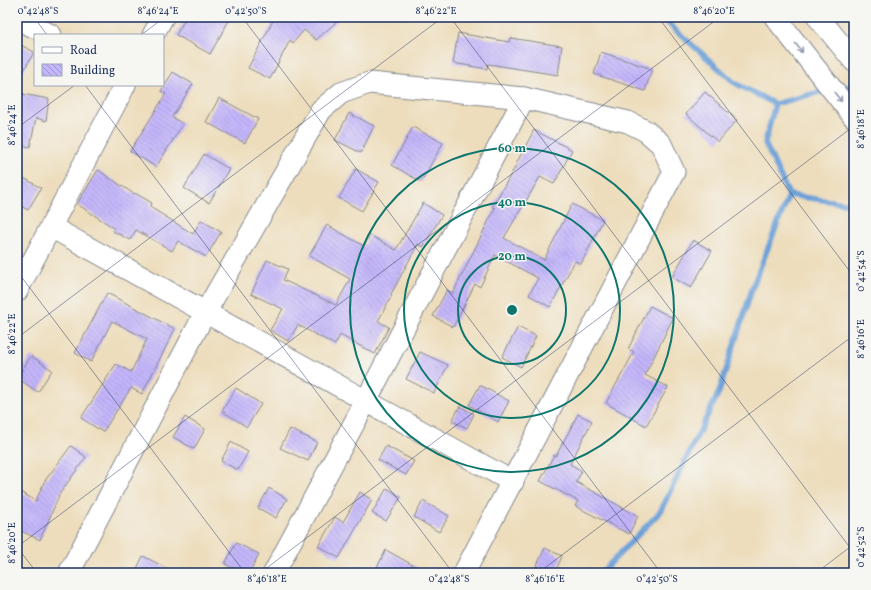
<svg xmlns="http://www.w3.org/2000/svg" width="871" height="590" viewBox="0 0 871 590" font-family="Vollkorn,serif">
<style>
.lines{fill:none;stroke-linecap:round;stroke-linejoin:round}
.stream{stroke:#6ca0d8;stroke-width:5.5}
.building{fill:url(#building-back-hatch)}
.minor-casing{stroke:#84868d;stroke-width:23}
.minor{stroke:#fff;stroke-width:21}
.oneway{stroke:#8d97ae}
.ticks{fill:none;stroke:#1b2f5e;stroke-width:1;stroke-opacity:0.45}
.ring{fill:none;stroke:#0f766e;stroke-width:2}
.centre{fill:#0f766e;stroke:#f6f6f2;stroke-width:2}
.ring-label{font-size:12px;text-anchor:middle;font-weight:bold;fill:#0f766e;stroke:#f6f6f2;stroke-width:3;stroke-linejoin:round;paint-order:stroke}
.neatline{fill:none;stroke:#1b2f5e;stroke-width:1.5}
.ticks-label{font-size:10px;text-anchor:middle;fill:#1b2f5e}
</style>
<defs>
<pattern id="building-back-hatch" width="6" height="6" patternUnits="userSpaceOnUse"><rect width="6" height="6" fill="#c4b6fa"/><path d="M-1 5l2 2M0 0l6 6M5-1l2 2" fill="none" stroke="#9e94ce"/></pattern>
</defs>
<rect width="100%" height="100%" fill="#f6f6f2"/>
<filter id="ink" filterUnits="userSpaceOnUse"><feTurbulence type="fractalNoise" baseFrequency=".025" numOctaves="2"/><feDisplacementMap in="SourceGraphic" scale="8" xChannelSelector="R" yChannelSelector="G"/><feConvolveMatrix kernelMatrix="1 2 1 2 8 2 1 2 1" color-interpolation-filters="sRGB"/></filter>
<filter id="wash" filterUnits="userSpaceOnUse"><feTurbulence type="fractalNoise" baseFrequency=".012" numOctaves="4" result="noise"/><feDisplacementMap in="SourceGraphic" scale="16" xChannelSelector="R" yChannelSelector="G"/><feGaussianBlur stdDeviation="0.9" result="paint"/><feColorMatrix in="noise" values="0 0 0 0 0 0 0 0 0 0 0 0 0 0 0 0 0 1.4 0 .05"/><feComposite in="paint" operator="in"/></filter>
<g filter="url(#wash)">
<rect width="100%" height="100%" fill="#edddbc"/>
<g class="lines">
<g class="stream">
<polyline points="661,17 735,83 775,104 827,90"/>
<polyline points="837,88 854,86"/>
<polyline points="789,195 850,204 854,207"/>
<polyline points="601,573 660,512 719,392 754,283 789,195 765,143 775,104"/>
</g>
</g>
<g id="blocks">
<g class="building">
<polygon points="186,17 231,17 210,54 176,35"/>
<polygon points="275,17 342,17 316,40 304,30 293,43 290,40 270,79 248,68"/>
<polygon points="458,33 509,42 510,38 562,46 558,75 488,64 487,69 453,63"/>
<polygon points="17,43 34,52 17,83"/>
<polygon points="601,52 652,69 645,91 594,74"/>
<polygon points="173,72 193,84 172,117 183,124 156,167 130,151 166,94 161,91"/>
<polygon points="705,92 737,120 718,142 686,114"/>
<polygon points="17,93 49,99 46,121 36,118 30,147 17,144"/>
<polygon points="219,98 258,119 245,143 206,122"/>
<polygon points="349,113 374,126 361,153 335,140"/>
<polygon points="413,127 443,143 421,182 392,165"/>
<polygon points="534,130 572,150 554,184 540,177 504,238 544,260 572,204 603,220 581,264 575,261 550,307 529,295 538,278 495,255 480,287 475,284 453,327 433,316 447,290 453,293 495,208 492,207 517,164 516,164"/>
<polygon points="204,154 229,169 209,203 184,188"/>
<polygon points="356,169 379,182 362,211 339,198"/>
<polygon points="98,170 134,194 135,193 152,203 150,207 193,234 201,220 221,232 206,257 178,241 172,251 136,230 130,240 113,231 114,228 77,204"/>
<polygon points="17,174 41,188 28,210 17,204"/>
<polygon points="423,203 442,215 423,247 418,244 391,294 392,295 378,321 389,327 375,354 340,335 335,345 298,325 288,341 270,330 283,309 251,294 267,260 288,269 283,280 336,305 350,279 309,256 327,225 364,246 370,235 396,250"/>
<polygon points="693,240 712,251 691,288 672,277"/>
<polygon points="107,293 175,329 142,394 131,388 103,432 81,418 116,364 131,372 147,339 112,321 91,362 75,353"/>
<polygon points="650,306 673,318 645,375 668,387 646,426 606,403 634,352 628,349"/>
<polygon points="518,327 536,336 521,367 502,357"/>
<polygon points="420,352 448,365 434,393 406,379"/>
<polygon points="31,356 52,370 38,392 17,378"/>
<polygon points="480,385 509,401 498,422 469,405"/>
<polygon points="236,388 261,404 247,427 222,411"/>
<polygon points="460,406 474,414 467,428 452,421"/>
<polygon points="578,414 592,421 570,464 582,471 576,482 638,516 629,534 575,506 578,501 540,481 554,455 556,456"/>
<polygon points="185,417 205,429 194,449 173,437"/>
<polygon points="290,429 317,442 308,461 280,448"/>
<polygon points="231,442 248,452 238,470 221,461"/>
<polygon points="71,446 86,457 58,496 59,496 40,540 17,529 17,490 36,501 44,482"/>
<polygon points="386,446 414,461 406,475 378,460"/>
<polygon points="269,488 287,499 276,518 258,508"/>
<polygon points="387,488 401,497 386,521 372,513"/>
<polygon points="360,492 372,500 339,558 318,546 335,517 343,522"/>
<polygon points="423,501 449,516 439,532 414,517"/>
<polygon points="236,543 259,554 249,573 243,573 225,564"/>
<polygon points="545,548 562,556 555,573 550,573 536,567"/>
<polygon points="386,550 427,573 374,573"/>
<polygon points="143,556 176,573 135,573"/>
</g>
</g>
</g>
<g filter="url(#ink)">
<use href="#blocks" fill-opacity="0" stroke="#84868d" stroke-width="1"/>
<g class="lines">
<defs>
<g id="minor">
<polyline points="775,17 854,117"/>
<polyline points="818,17 854,61"/>
<polyline points="17,19 51,35"/>
<polyline points="153,35 163,17"/>
<polyline points="51,227 513,482"/>
<polyline points="17,291 125,85"/>
<polyline points="69,573 205,313 321,110 341,93 369,83 524,98 628,122 646,131 661,144 674,172 464,573"/>
<polyline points="274,573 366,401 524,98"/>
</g>
</defs>
<use href="#minor" class="minor-casing"/>
<use href="#minor" class="minor"/>
</g>
<defs><path id="oneway-shaft" d="M-6 0H5M1.5-3L5.5 0L1.5 3" fill="none" stroke-width="1.6" stroke-linecap="round" stroke-linejoin="round"/></defs>
<g class="oneway">
<use href="#oneway-shaft" transform="translate(799 48) rotate(52)"/>
<use href="#oneway-shaft" transform="translate(838 97) rotate(51)"/>
</g>
</g>
<path class="ticks" d="M 34,17 L 47,35M 242,17 L 661,573M 450,17 L 854,553M 658,17 L 854,277M 141,35 L 165,17M 85,85 L 453,573M 17,128 L 75,85M 17,271 L 245,573M 17,338 L 443,17M 17,547 L 720,17M 17,547 L 37,573M 260,573 L 854,126M 538,573 L 854,335M 816,573 L 854,544"/>
<g class="ring">
<circle cx="512" cy="310" r="54"/>
<circle cx="512" cy="310" r="108"/>
<circle cx="512" cy="310" r="162"/>
</g>
<circle cx="512" cy="310" r="6" class="centre"/>
<g class="ring-label">
<text x="512" y="152">60 m</text>
<text x="512" y="206">40 m</text>
<text x="512" y="260">20 m</text>
</g>
<rect width="871" height="590" fill="none" stroke="#f6f6f2" stroke-width="44"/>
<rect x="34" y="34" width="130" height="52" fill="#f6f6f2" stroke="#9ea6b7"/>
<rect x="42" y="47" width="20" height="6" fill="#ffffff" stroke="#9ea6b7"/>
<text x="70" y="54" font-size="12" fill="#1b2f5e">Road</text>
<rect x="42" y="64" width="20" height="12" fill="url(#building-back-hatch)" stroke="#9ea6b7"/>
<text x="70" y="74" font-size="12" fill="#1b2f5e">Building</text>
<rect x="22" y="22" width="827" height="546" class="neatline"/>
<g class="ticks-label">
<text x="38" y="14">0°42'48"S</text>
<text x="158" y="14">8°46'24"E</text>
<text x="246" y="14">0°42'50"S</text>
<text x="436" y="14">8°46'22"E</text>
<text x="714" y="14">8°46'20"E</text>
<text transform="translate(11 125) rotate(-90)" y="4">8°46'24"E</text>
<text transform="translate(860 129) rotate(-90)" y="4">8°46'18"E</text>
<text transform="translate(860 271) rotate(-90)" y="4">0°42'54"S</text>
<text transform="translate(11 334) rotate(-90)" y="4">8°46'22"E</text>
<text transform="translate(860 339) rotate(-90)" y="4">8°46'16"E</text>
<text transform="translate(11 543) rotate(-90)" y="4">8°46'20"E</text>
<text transform="translate(860 547) rotate(-90)" y="4">0°42'52"S</text>
<text x="267" y="582">8°46'18"E</text>
<text x="449" y="582">0°42'48"S</text>
<text x="545" y="582">8°46'16"E</text>
<text x="657" y="582">0°42'50"S</text>
</g>
</svg>
